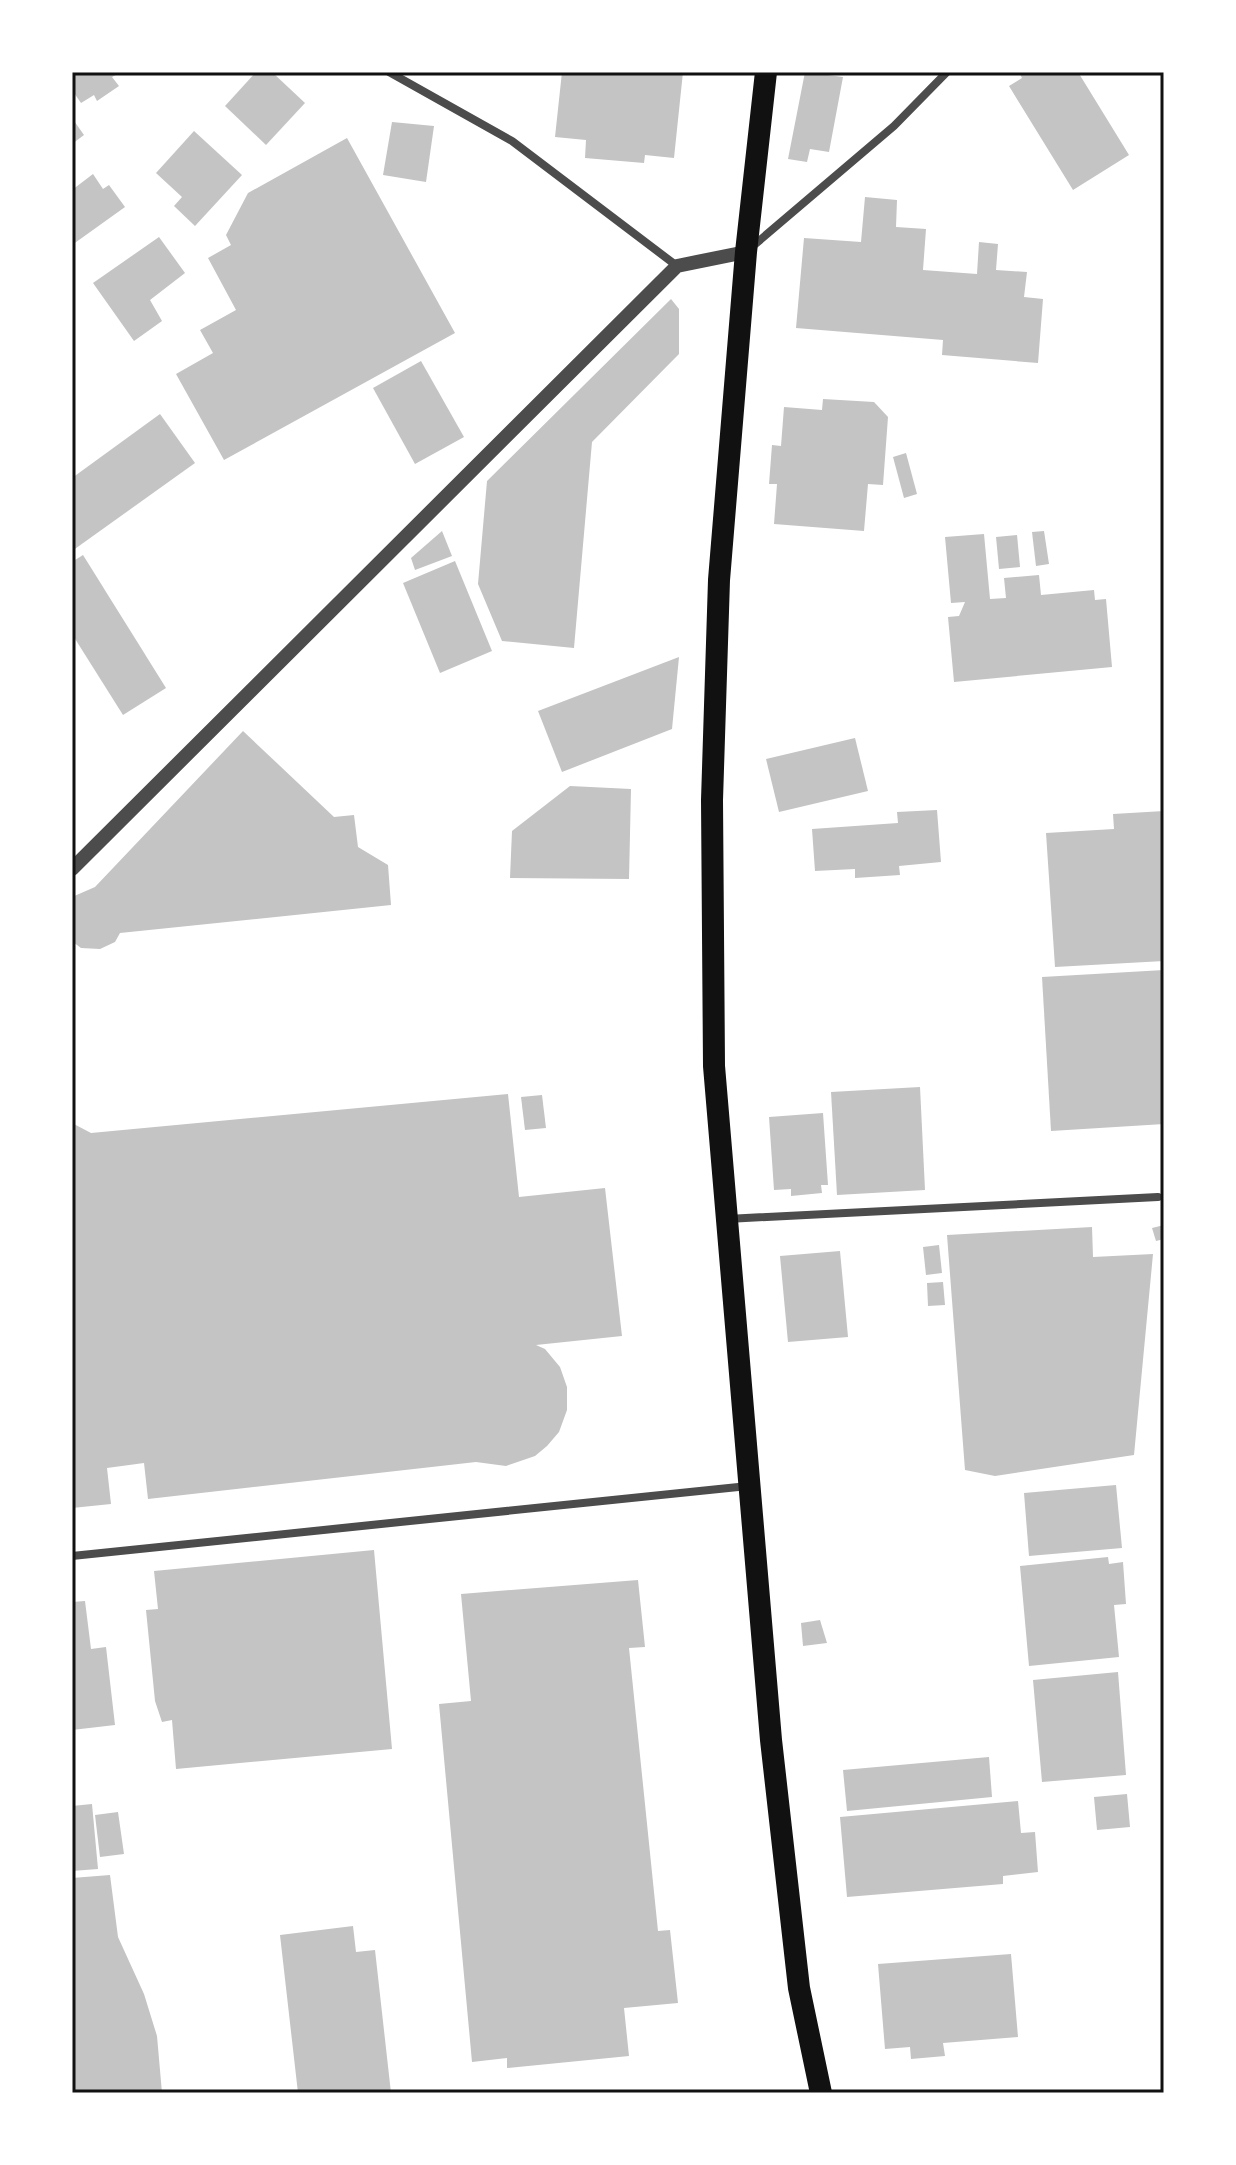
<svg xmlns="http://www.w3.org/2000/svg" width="1236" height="2165" viewBox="0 0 1236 2165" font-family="'Fira Sans',sans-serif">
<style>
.building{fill:#c4c4c4}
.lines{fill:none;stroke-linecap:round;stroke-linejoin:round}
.minor{stroke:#4c4c4c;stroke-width:8}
.tertiary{stroke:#4c4c4c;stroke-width:14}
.trunk{stroke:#111;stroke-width:22}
.neatline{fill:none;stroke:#111;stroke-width:3}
</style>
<rect width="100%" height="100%" fill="#fff"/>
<g class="building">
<polygon points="72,72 121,72 112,77 119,86 97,101 94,95 81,103 72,90"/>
<polygon points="256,72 272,72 305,103 266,145 225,106"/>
<polygon points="562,72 683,72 674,158 645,155 644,163 585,158 586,140 555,137"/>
<polygon points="805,72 843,77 829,152 810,149 807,162 788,159"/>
<polygon points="1019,72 1078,72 1129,155 1073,190 1009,86 1022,78"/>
<polygon points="72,118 84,135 72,144"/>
<polygon points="392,122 434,126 426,182 383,175"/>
<polygon points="194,131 242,175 195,226 174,206 182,197 156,173"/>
<polygon points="347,138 455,333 224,460 176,374 213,353 200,330 236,310 208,258 231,245 226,235 248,193"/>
<polygon points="93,174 103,189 109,185 125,207 72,245 72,190"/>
<polygon points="865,197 897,200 896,227 926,229 923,270 977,274 979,242 998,244 996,270 1027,272 1024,297 1043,299 1038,363 942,355 943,340 796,328 804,238 861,242"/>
<polygon points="159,237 185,273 150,300 162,321 134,341 93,283"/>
<polygon points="671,299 679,309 679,354 592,442 574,648 502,641 478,584 487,481"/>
<polygon points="421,361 464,437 415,464 373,388"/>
<polygon points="823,399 874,402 888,417 883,485 868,484 864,531 774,524 777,484 769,484 772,445 781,446 784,407 822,410"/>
<polygon points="160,414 195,463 72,551 72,478"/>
<polygon points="906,453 917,494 904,498 893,457"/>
<polygon points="442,531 452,556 415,570 411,558"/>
<polygon points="1044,531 1049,564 1036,566 1032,532"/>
<polygon points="984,534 990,599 1006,598 1004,578 1039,575 1041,595 1094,590 1095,600 1106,599 1112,667 954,682 948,617 959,616 965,602 951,603 945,537"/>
<polygon points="1017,535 1020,567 999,569 996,537"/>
<polygon points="83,555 166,688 123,715 72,634 72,562"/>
<polygon points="455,561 492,651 440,673 403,583"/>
<polygon points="679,657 672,729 562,772 538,711"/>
<polygon points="243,731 334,817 354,815 358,847 388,865 391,905 120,933 115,942 100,949 81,948 73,942 72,897 95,887"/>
<polygon points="855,738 868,791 779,812 766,759"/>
<polygon points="570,786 631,789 629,879 510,878 512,831"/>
<polygon points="937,810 941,862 899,866 900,875 855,878 855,869 815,871 812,829 898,823 897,812"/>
<polygon points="1164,811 1164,961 1055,967 1046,833 1114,829 1113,814"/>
<polygon points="1164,970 1164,1124 1051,1131 1042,977"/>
<polygon points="920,1087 925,1190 837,1195 831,1092"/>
<polygon points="508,1094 519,1197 605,1188 622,1336 536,1345 545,1349 560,1367 567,1387 567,1410 559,1432 547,1446 535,1456 506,1466 476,1462 148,1499 144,1463 107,1468 111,1504 72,1508 72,1123 91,1133"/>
<polygon points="542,1095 546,1128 525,1130 521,1097"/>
<polygon points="823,1113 828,1185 821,1185 822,1193 791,1196 791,1189 774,1190 769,1117"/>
<polygon points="1164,1225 1164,1239 1156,1241 1152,1228"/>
<polygon points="1092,1227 1093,1257 1153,1254 1134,1455 995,1476 965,1470 947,1235"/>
<polygon points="939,1245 942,1273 926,1275 923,1247"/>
<polygon points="840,1251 848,1337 788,1342 780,1256"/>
<polygon points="943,1282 945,1305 928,1306 927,1283"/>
<polygon points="1116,1485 1122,1548 1029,1556 1024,1493"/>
<polygon points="374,1550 392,1749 176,1769 172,1720 162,1722 155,1701 146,1610 158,1609 154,1571"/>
<polygon points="1108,1557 1109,1564 1123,1562 1126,1604 1114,1605 1119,1657 1029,1666 1020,1566"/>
<polygon points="638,1580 645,1647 629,1648 658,1931 670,1930 678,2003 624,2008 629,2056 507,2068 507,2058 472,2062 439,1704 471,1701 461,1594"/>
<polygon points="85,1601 91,1649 106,1647 115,1725 72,1730 72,1602"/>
<polygon points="820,1620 827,1643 803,1646 801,1623"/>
<polygon points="1118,1672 1126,1775 1042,1782 1033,1680"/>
<polygon points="989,1757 992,1797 847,1811 843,1770"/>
<polygon points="1127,1794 1130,1827 1097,1830 1094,1797"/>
<polygon points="1018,1801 1021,1833 1035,1832 1038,1872 1003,1876 1003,1884 847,1897 840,1817"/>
<polygon points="92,1804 98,1869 72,1871 72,1806"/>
<polygon points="118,1812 124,1854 100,1857 95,1815"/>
<polygon points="110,1875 118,1937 144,1994 157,2036 162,2093 72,2093 72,1878"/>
<polygon points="353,1926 356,1952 375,1950 391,2093 298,2093 280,1935"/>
<polygon points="1011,1954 1018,2037 943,2043 945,2056 911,2059 910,2047 885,2049 878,1964"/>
</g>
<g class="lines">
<g class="minor">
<polyline points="389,72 512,141 677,266"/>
<polyline points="753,246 894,126 947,72"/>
<polyline points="727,1219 1158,1197"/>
<polyline points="72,1556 748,1486"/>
</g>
<polyline class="tertiary" points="72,869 677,266 746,252"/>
<polyline class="trunk" points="766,72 746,252 719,580 712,800 714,1066 771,1740 799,1988 821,2093"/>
</g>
<rect width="1236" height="2165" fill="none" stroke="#ffffff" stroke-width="148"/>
<rect x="74" y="74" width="1088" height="2017" class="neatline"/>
</svg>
